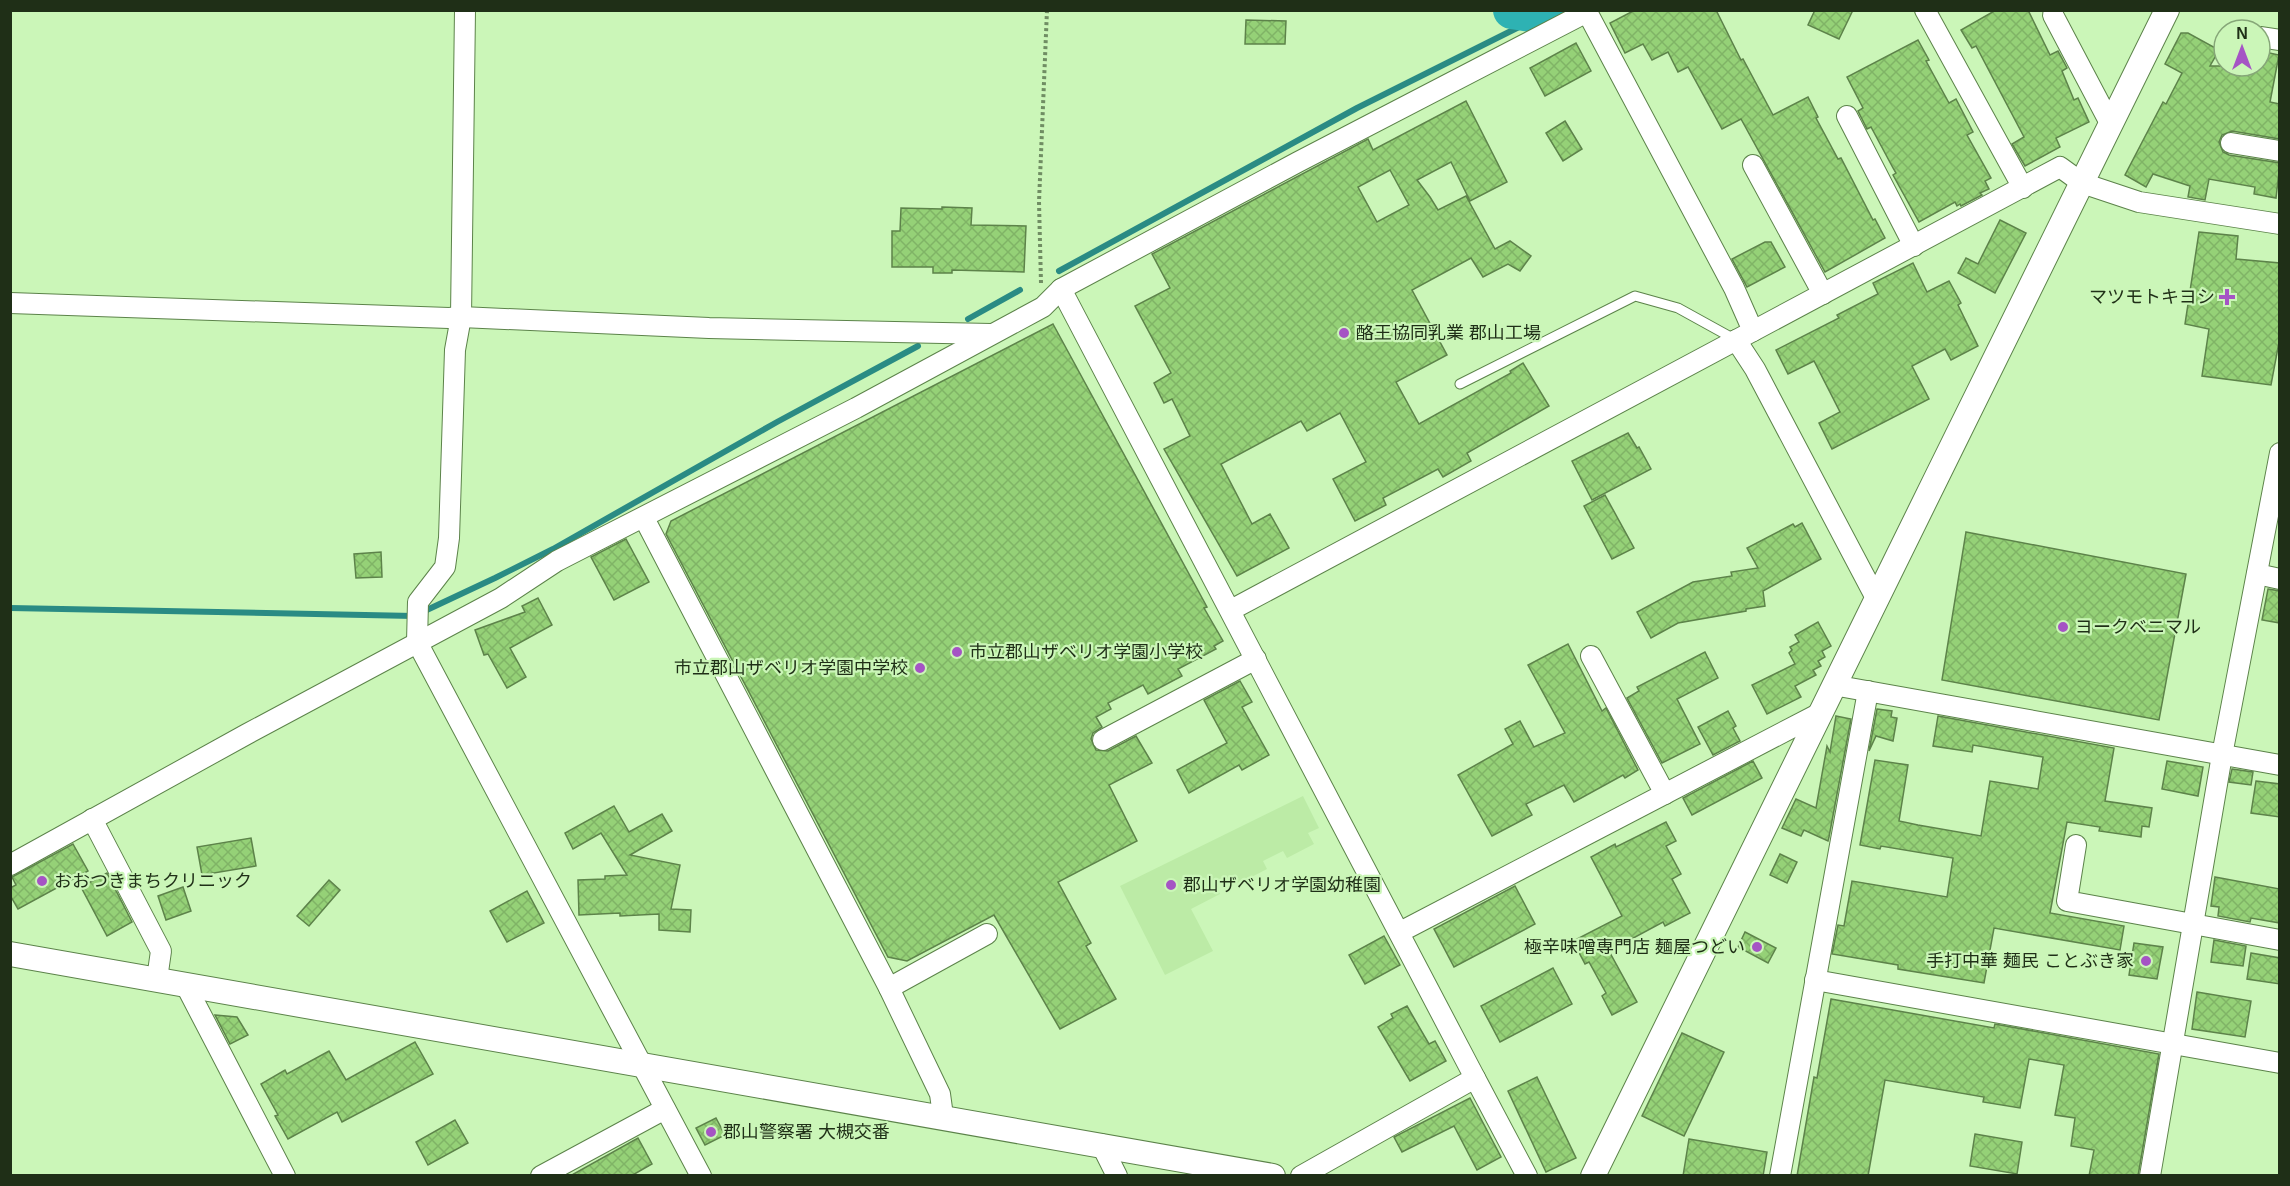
<svg xmlns="http://www.w3.org/2000/svg" width="2290" height="1186" viewBox="0 0 2290 1186" font-family="Arial,'Noto Sans JP',sans-serif">
<style>
.built{fill:#bceba6}
.lines{fill:none;stroke-linecap:round;stroke-linejoin:round}
.stream{stroke:#2a8b84;stroke-width:6}
.river{stroke:#2eb2b3;stroke-width:38}
.building{fill:url(#building-cross-hatch);stroke:#5d834a;stroke-width:1.5;fill-rule:evenodd}
.service-casing{stroke:#5c834a;stroke-width:11}
.minor-casing{stroke:#5c834a;stroke-width:22}
.tertiary-casing{stroke:#5c834a;stroke-width:26}
.path{stroke:#708d63;stroke-width:4;stroke-dasharray:3 3;stroke-linecap:butt}
.service{stroke:#fff;stroke-width:9}
.minor{stroke:#fff;stroke-width:20}
.tertiary{stroke:#fff;stroke-width:24}
.poi-dot{fill:#a554c4;stroke:#cbf6b8;stroke-width:2}
.labels{text-anchor:middle;stroke-width:4.5;stroke-linejoin:round;paint-order:stroke}
.poi-label{font-size:18px;fill:#1f2f17;stroke:#cbf6b8;text-anchor:start}
</style>
<defs>
<pattern id="building-cross-hatch" width="8" height="8" patternUnits="userSpaceOnUse" patternTransform="scale(1.5)"><rect width="8" height="8" fill="#95d177"/><path d="M0 0l8 8M0 8l8-8" fill="none" stroke="#80b466"/></pattern>
</defs>
<rect width="100%" height="100%" fill="#cbf6b8"/>
<polygon class="built" points="1303,796 1319,828 1308,833 1314,844 1287,858 1283,851 1263,861 1267,869 1238,884 1234,877 1216,886 1220,894 1191,909 1213,951 1165,975 1120,886"/>
<g class="lines">
<g class="stream">
<polyline points="1059,271 1357,108 1519,27 1550,16"/>
<polyline points="968,319 1020,290"/>
<polyline points="10,608 414,616 495,578 553,549 777,422 918,346"/>
</g>
<polyline class="river" points="1512,10 1550,16 1558,12"/>
</g>
<g class="building">
<polygon points="1635,10 1716,10 1741,60 1743,59 1773,115 1808,97 1818,117 1816,118 1838,159 1841,158 1873,220 1875,219 1885,238 1825,272 1741,119 1722,129 1688,67 1678,72 1668,52 1652,60 1643,44 1625,53 1610,23"/>
<polygon points="1815,10 1853,10 1839,39 1808,25"/>
<polygon points="1996,10 2028,10 2050,55 2058,51 2067,68 2062,71 2074,100 2078,98 2089,122 2056,138 2060,147 2025,166 2012,144 2024,137 1976,46 1972,48 1961,30"/>
<polygon points="1246,20 1286,21 1285,44 1245,44"/>
<polygon points="2181,33 2188,33 2219,50 2210,66 2260,66 2260,51 2279,55 2270,102 2280,104 2280,139 2232,131 2222,135 2219,142 2223,152 2229,155 2280,163 2276,198 2254,194 2255,187 2209,179 2205,200 2188,197 2190,186 2153,174 2146,187 2125,175 2163,102 2166,104 2182,73 2165,64"/>
<polygon points="1918,40 1929,60 1926,61 1949,103 1956,99 1973,132 1967,135 1991,178 1985,181 1989,189 1980,193 1982,195 1961,206 1960,204 1957,206 1955,202 1919,222 1893,175 1896,173 1893,168 1871,127 1867,129 1858,111 1863,108 1847,77"/>
<polygon points="1576,43 1591,71 1545,96 1530,68"/>
<path d="M 1466,101 L 1507,182 L 1470,201 L 1451,162 L 1417,180 L 1430,197 L 1438,210 L 1466,196 L 1495,249 L 1510,241 L 1531,256 L 1520,271 L 1508,264 L 1483,277 L 1471,258 L 1412,290 L 1447,355 L 1396,382 L 1419,424 L 1511,373 L 1510,371 L 1523,363 L 1549,406 L 1467,453 L 1471,461 L 1443,477 L 1438,469 L 1383,498 L 1386,505 L 1355,521 L 1333,479 L 1366,462 L 1340,413 L 1307,431 L 1301,421 L 1221,464 L 1252,524 L 1270,514 L 1289,548 L 1237,576 L 1164,449 L 1190,436 L 1172,399 L 1164,403 L 1154,383 L 1171,373 L 1135,306 L 1170,288 L 1152,254 L 1368,139 L 1373,150 ZM 1390,170 L 1409,205 L 1377,222 L 1358,187 Z"/>
<polygon points="1565,121 1582,149 1563,161 1546,133"/>
<polygon points="942,207 972,208 971,225 1026,226 1024,272 952,270 952,273 933,273 933,267 892,267 892,231 900,231 901,208 942,209"/>
<polygon points="2000,220 2026,233 1995,293 1958,273 1966,258 1978,264"/>
<polygon points="2199,232 2238,236 2236,259 2280,263 2280,337 2271,385 2202,376 2209,329 2185,324"/>
<polygon points="1765,242 1771,242 1785,267 1747,287 1732,259"/>
<polygon points="1913,263 1927,292 1949,281 1961,303 1958,305 1978,346 1951,360 1945,349 1912,366 1929,399 1832,449 1819,423 1840,412 1814,361 1788,374 1776,350 1839,318 1837,315 1878,294 1873,283"/>
<polygon points="1053,324 1207,607 1204,608 1223,641 1214,646 1216,649 1178,669 1182,676 1148,694 1143,685 1108,703 1111,709 1096,717 1102,727 1093,733 1091,739 1096,750 1108,751 1136,736 1152,763 1109,785 1137,841 1058,882 1091,943 1086,946 1116,999 1060,1029 994,915 907,961 888,957 666,534 671,521"/>
<polygon points="1628,433 1637,448 1639,447 1651,469 1592,500 1572,461"/>
<polygon points="1605,495 1634,548 1612,559 1584,506"/>
<polygon points="1802,523 1821,559 1763,591 1765,606 1746,609 1746,611 1678,623 1651,638 1637,612 1693,582 1732,576 1731,572 1758,568 1747,548 1793,524 1795,527"/>
<polygon points="1966,532 2186,574 2159,720 1942,680"/>
<polygon points="626,539 649,582 614,600 591,557"/>
<polygon points="381,552 382,577 356,578 354,554"/>
<polygon points="2268,589 2280,591 2280,623 2262,620"/>
<polygon points="538,598 552,625 510,648 526,677 507,688 488,654 484,655 475,630 525,612 522,606"/>
<polygon points="1818,622 1831,646 1822,651 1825,657 1818,661 1821,666 1813,670 1816,675 1795,686 1801,697 1767,714 1752,685 1795,664 1789,653 1792,650 1790,647 1799,642 1795,635"/>
<polygon points="1568,644 1602,711 1606,708 1638,770 1625,778 1623,775 1574,802 1564,785 1526,804 1532,815 1492,836 1458,775 1513,744 1505,729 1520,721 1534,747 1565,733 1528,665"/>
<polygon points="1705,652 1718,678 1677,699 1700,744 1662,763 1627,698 1639,691 1637,687"/>
<polygon points="1240,681 1252,702 1242,707 1269,755 1242,770 1239,765 1189,793 1177,770 1227,743 1204,700"/>
<polygon points="1877,709 1892,711 1891,717 1897,718 1893,741 1876,736 1869,751"/>
<polygon points="1728,711 1736,726 1733,728 1740,741 1713,755 1698,727"/>
<polygon points="1836,716 1851,719 1829,837 1828,841 1804,830 1801,836 1782,828 1796,799 1816,808 1827,746 1830,752"/>
<polygon points="1938,716 2114,748 2105,801 2152,808 2149,827 2142,826 2141,837 2099,831 2100,827 2067,822 2050,913 2124,926 2120,950 1994,928 1984,983 1898,969 1898,965 1832,954 1838,925 1844,926 1852,881 1947,897 1953,858 1881,846 1880,849 1860,845 1875,760 1908,765 1899,821 1918,825 1981,836 1990,781 2038,789 2043,757 1973,745 1972,752 1933,746"/>
<polygon points="1753,761 1762,778 1692,815 1683,798"/>
<polygon points="2167,761 2203,767 2198,796 2162,789"/>
<polygon points="2232,769 2253,772 2251,785 2229,782"/>
<polygon points="2256,781 2280,784 2280,817 2251,813"/>
<polygon points="614,806 629,832 662,814 672,831 630,855 680,865 671,909 691,910 690,932 659,930 659,914 620,916 620,913 579,915 578,880 605,879 605,876 627,875 601,833 573,849 565,833"/>
<polygon points="1666,822 1676,841 1666,846 1681,874 1672,879 1690,913 1665,926 1663,922 1609,951 1637,1002 1612,1015 1602,996 1606,993 1589,962 1585,964 1573,941 1622,916 1591,857 1615,844 1616,847"/>
<polygon points="251,838 256,866 202,875 197,847"/>
<polygon points="73,844 88,871 18,909 10,895 10,888 16,885 12,877"/>
<polygon points="1780,854 1797,862 1787,883 1770,875"/>
<polygon points="107,873 132,922 107,936 81,887"/>
<polygon points="2215,877 2280,889 2280,923 2251,918 2250,922 2218,916 2219,907 2211,906"/>
<polygon points="329,880 340,890 309,926 297,916"/>
<polygon points="1515,886 1535,924 1454,967 1434,929"/>
<polygon points="183,887 191,911 166,920 158,896"/>
<polygon points="527,891 544,923 507,942 490,911"/>
<polygon points="1745,932 1776,948 1768,963 1738,947"/>
<polygon points="1384,936 1400,965 1365,984 1349,955"/>
<polygon points="2214,940 2246,946 2243,966 2211,962"/>
<polygon points="2134,943 2163,947 2157,979 2129,975"/>
<polygon points="2251,953 2280,958 2280,984 2247,979"/>
<polygon points="1553,968 1572,1004 1500,1042 1481,1006"/>
<polygon points="2197,992 2251,1001 2245,1037 2192,1029"/>
<polygon points="1831,999 1994,1028 1995,1024 2159,1054 2138,1176 2089,1176 2094,1150 2071,1146 2075,1118 2055,1115 2064,1065 2029,1059 2020,1108 1983,1102 1984,1097 1885,1080 1868,1176 1797,1176 1814,1077 1817,1078"/>
<polygon points="1407,1006 1429,1044 1435,1041 1446,1061 1410,1081 1378,1027 1393,1018 1391,1014"/>
<polygon points="215,1015 237,1017 248,1035 230,1044"/>
<polygon points="1682,1033 1724,1052 1684,1136 1642,1116"/>
<polygon points="415,1042 433,1074 342,1122 337,1112 288,1139 275,1116 278,1115 261,1084 285,1070 287,1074 329,1051 346,1080"/>
<polygon points="1537,1077 1576,1158 1546,1172 1508,1091"/>
<polygon points="1470,1098 1501,1157 1477,1170 1454,1126 1402,1152 1394,1137"/>
<polygon points="716,1118 725,1135 705,1145 696,1128"/>
<polygon points="455,1120 468,1143 428,1165 416,1142"/>
<polygon points="1975,1134 2022,1142 2017,1174 1970,1166"/>
<polygon points="638,1138 652,1164 631,1176 570,1176"/>
<polygon points="1689,1139 1767,1152 1763,1176 1683,1176"/>
</g>
<g class="lines">
<defs>
<polyline id="service" points="1460,384 1635,296 1678,308 1736,340"/>
<g id="minor">
<polyline points="465,10 461,317 455,350 449,538 445,567 418,602 417,642 701,1176"/>
<polyline points="1586,10 1734,288 1753,331"/>
<polyline points="1925,10 2023,188"/>
<polyline points="2053,15 2111,125"/>
<polyline points="2260,37 2280,40"/>
<polyline points="1847,116 1914,246"/>
<polyline points="2231,143 2280,151"/>
<polyline points="1753,165 1823,294"/>
<polyline points="1061,289 1475,1078 1301,1176"/>
<polyline points="10,303 449,318 461,317 709,328 991,334"/>
<polyline points="1736,340 1755,369 1877,600"/>
<polyline points="644,518 889,988 940,1094 943,1116"/>
<polyline points="2257,574 2280,579"/>
<polyline points="1231,610 2060,167 2082,183 2139,202 2280,224"/>
<polyline points="1591,656 1665,794"/>
<polyline points="1833,685 2280,765"/>
<polyline points="1103,740 1256,659"/>
<polyline points="92,819 161,951 157,979"/>
<polyline points="2076,845 2067,901 2280,940"/>
<polyline points="10,865 247,734 501,598 557,561 856,408 1043,307 1061,289 1298,162 1587,12"/>
<polyline points="1400,932 1818,714"/>
<polyline points="1815,980 2280,1063"/>
<polyline points="185,984 285,1176"/>
<polyline points="889,988 987,934"/>
<polyline points="1475,1078 1527,1176"/>
<polyline points="1101,1144 1117,1176"/>
<polyline points="541,1176 665,1109"/>
<polyline points="1780,1176 1868,691"/>
<polyline points="2150,1176 2222,755 2280,453"/>
</g>
<g id="tertiary">
<polyline points="10,954 1273,1176"/>
<path d="M 1593,1176 C 1783,786 1976,399 2167,10"/>
</g>
</defs>
<use href="#service" class="service-casing"/>
<use href="#minor" class="minor-casing"/>
<use href="#tertiary" class="tertiary-casing"/>
<polyline class="path" points="1041,283 1039,202 1047,10"/>
<use href="#service" class="service"/>
<use href="#minor" class="minor"/>
<use href="#tertiary" class="tertiary"/>
</g>
<g class="poi-dot">
<path d="M2224 288h6v6h6v6h-6v6h-6v-6h-6v-6h6z"/>
<circle cx="1344" cy="333" r="6"/>
<circle cx="2063" cy="627" r="6"/>
<circle cx="957" cy="652" r="6"/>
<circle cx="920" cy="668" r="6"/>
<circle cx="42" cy="881" r="6"/>
<circle cx="1171" cy="885" r="6"/>
<circle cx="1757" cy="947" r="6"/>
<circle cx="2146" cy="961" r="6"/>
<circle cx="711" cy="1132" r="6"/>
</g>
<g class="labels">
<g class="poi-label">
<text x="2215" y="303" text-anchor="end">マツモトキヨシ</text>
<text x="1356" y="339">酪王協同乳業 郡山工場</text>
<text x="2075" y="633">ヨークベニマル</text>
<text x="969" y="658">市立郡山ザベリオ学園小学校</text>
<text x="908" y="674" text-anchor="end">市立郡山ザベリオ学園中学校</text>
<text x="54" y="887">おおつきまちクリニック</text>
<text x="1183" y="891">郡山ザベリオ学園幼稚園</text>
<text x="1745" y="953" text-anchor="end">極辛味噌専門店 麺屋つどい</text>
<text x="2134" y="967" text-anchor="end">手打中華 麺民 ことぶき家</text>
<text x="723" y="1138">郡山警察署 大槻交番</text>
</g>
</g>
<rect width="2290" height="1186" fill="none" stroke="#1f2f17" stroke-width="24"/>
<g transform="translate(2242 48)"><circle r="28" fill="#cbf6b8" stroke="#86a678" stroke-width="1.5"/>
<path d="M0-4.5L10 22L0 15L-10 22Z" fill="#a554c4"/>
<text y="-9" font-size="16" font-weight="bold" text-anchor="middle" fill="#1f2f17">N</text>
</g>
</svg>
